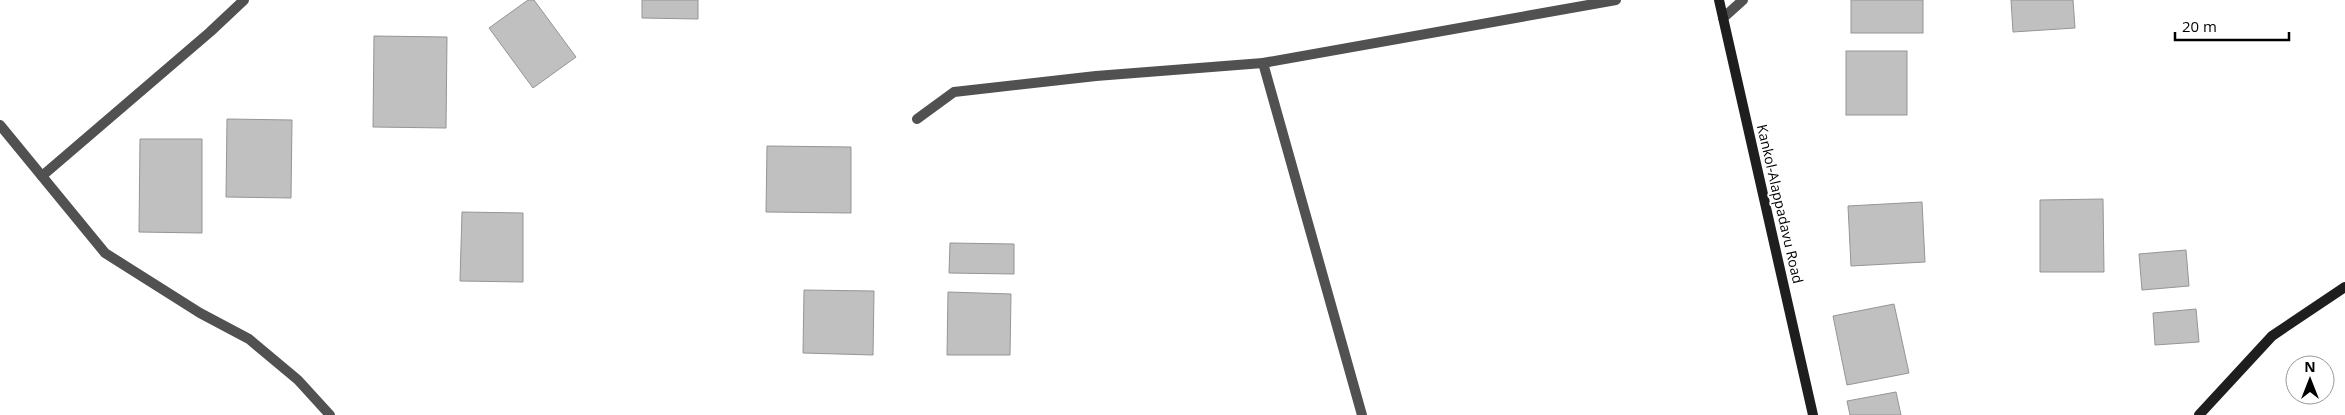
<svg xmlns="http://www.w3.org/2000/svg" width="2345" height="415" viewBox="0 0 2345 415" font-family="'Open Sans',sans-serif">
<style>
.building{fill:#c0c0c0;stroke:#959595}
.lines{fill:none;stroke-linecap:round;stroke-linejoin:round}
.minor{stroke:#515151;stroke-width:10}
.secondary{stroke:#1e1e1e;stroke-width:10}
.labels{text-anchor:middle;stroke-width:4;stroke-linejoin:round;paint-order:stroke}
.street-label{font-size:14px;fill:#000;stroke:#fff}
</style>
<rect width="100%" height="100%" fill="#fff"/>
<g class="building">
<polygon points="528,0 534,0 576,57 533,88 489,28"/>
<polygon points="642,0 698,0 698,19 642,18"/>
<rect x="1851" y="0" width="72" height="33"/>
<polygon points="2011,0 2073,0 2075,28 2013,32"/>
<polygon points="374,36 447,37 446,128 373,127"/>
<rect x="1846" y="51" width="61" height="64"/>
<polygon points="227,119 292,120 291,198 226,197"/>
<polygon points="140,139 202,139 202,233 139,232"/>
<polygon points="767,146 851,147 851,213 766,212"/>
<polygon points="2103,199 2104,272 2040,272 2040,200"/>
<polygon points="1922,202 1925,262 1851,266 1848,206"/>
<polygon points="462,212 523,213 523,282 460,281"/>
<polygon points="950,243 1014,244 1014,274 949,273"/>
<polygon points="2186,250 2189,286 2142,290 2139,254"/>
<polygon points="804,290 874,291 873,355 803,353"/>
<polygon points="948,292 1011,294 1010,355 947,355"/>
<polygon points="1894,304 1909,373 1847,385 1833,316"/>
<polygon points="2196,309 2199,342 2155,345 2153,313"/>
<polygon points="1896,392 1901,415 1850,415 1847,401"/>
</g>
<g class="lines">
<g class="minor">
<polyline points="1723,18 1743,0"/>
<polyline points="917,119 954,92 1096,76 1263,63"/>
<polyline points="0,125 105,253 200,313 249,339 298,380 330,415"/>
<polyline points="42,176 210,32 244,0"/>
<polyline points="1362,415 1263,63 1616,0"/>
</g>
<g class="secondary">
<polyline points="1719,0 1813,415"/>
<polyline points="2199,415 2272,336 2345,287"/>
</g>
</g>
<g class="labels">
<g class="street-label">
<text transform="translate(1780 204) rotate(77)" y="5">Kankol-Alappadavu Road</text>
</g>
</g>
<g transform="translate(2310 380)"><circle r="24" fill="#ffffff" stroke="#999999"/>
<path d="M0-4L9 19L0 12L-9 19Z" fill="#000000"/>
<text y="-8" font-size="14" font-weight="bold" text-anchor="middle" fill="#000000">N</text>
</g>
<path d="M2175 32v8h114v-8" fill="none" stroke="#000000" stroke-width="2.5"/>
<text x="2182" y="32" font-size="15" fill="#000000" stroke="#ffffff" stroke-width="4" paint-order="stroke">20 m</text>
</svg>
